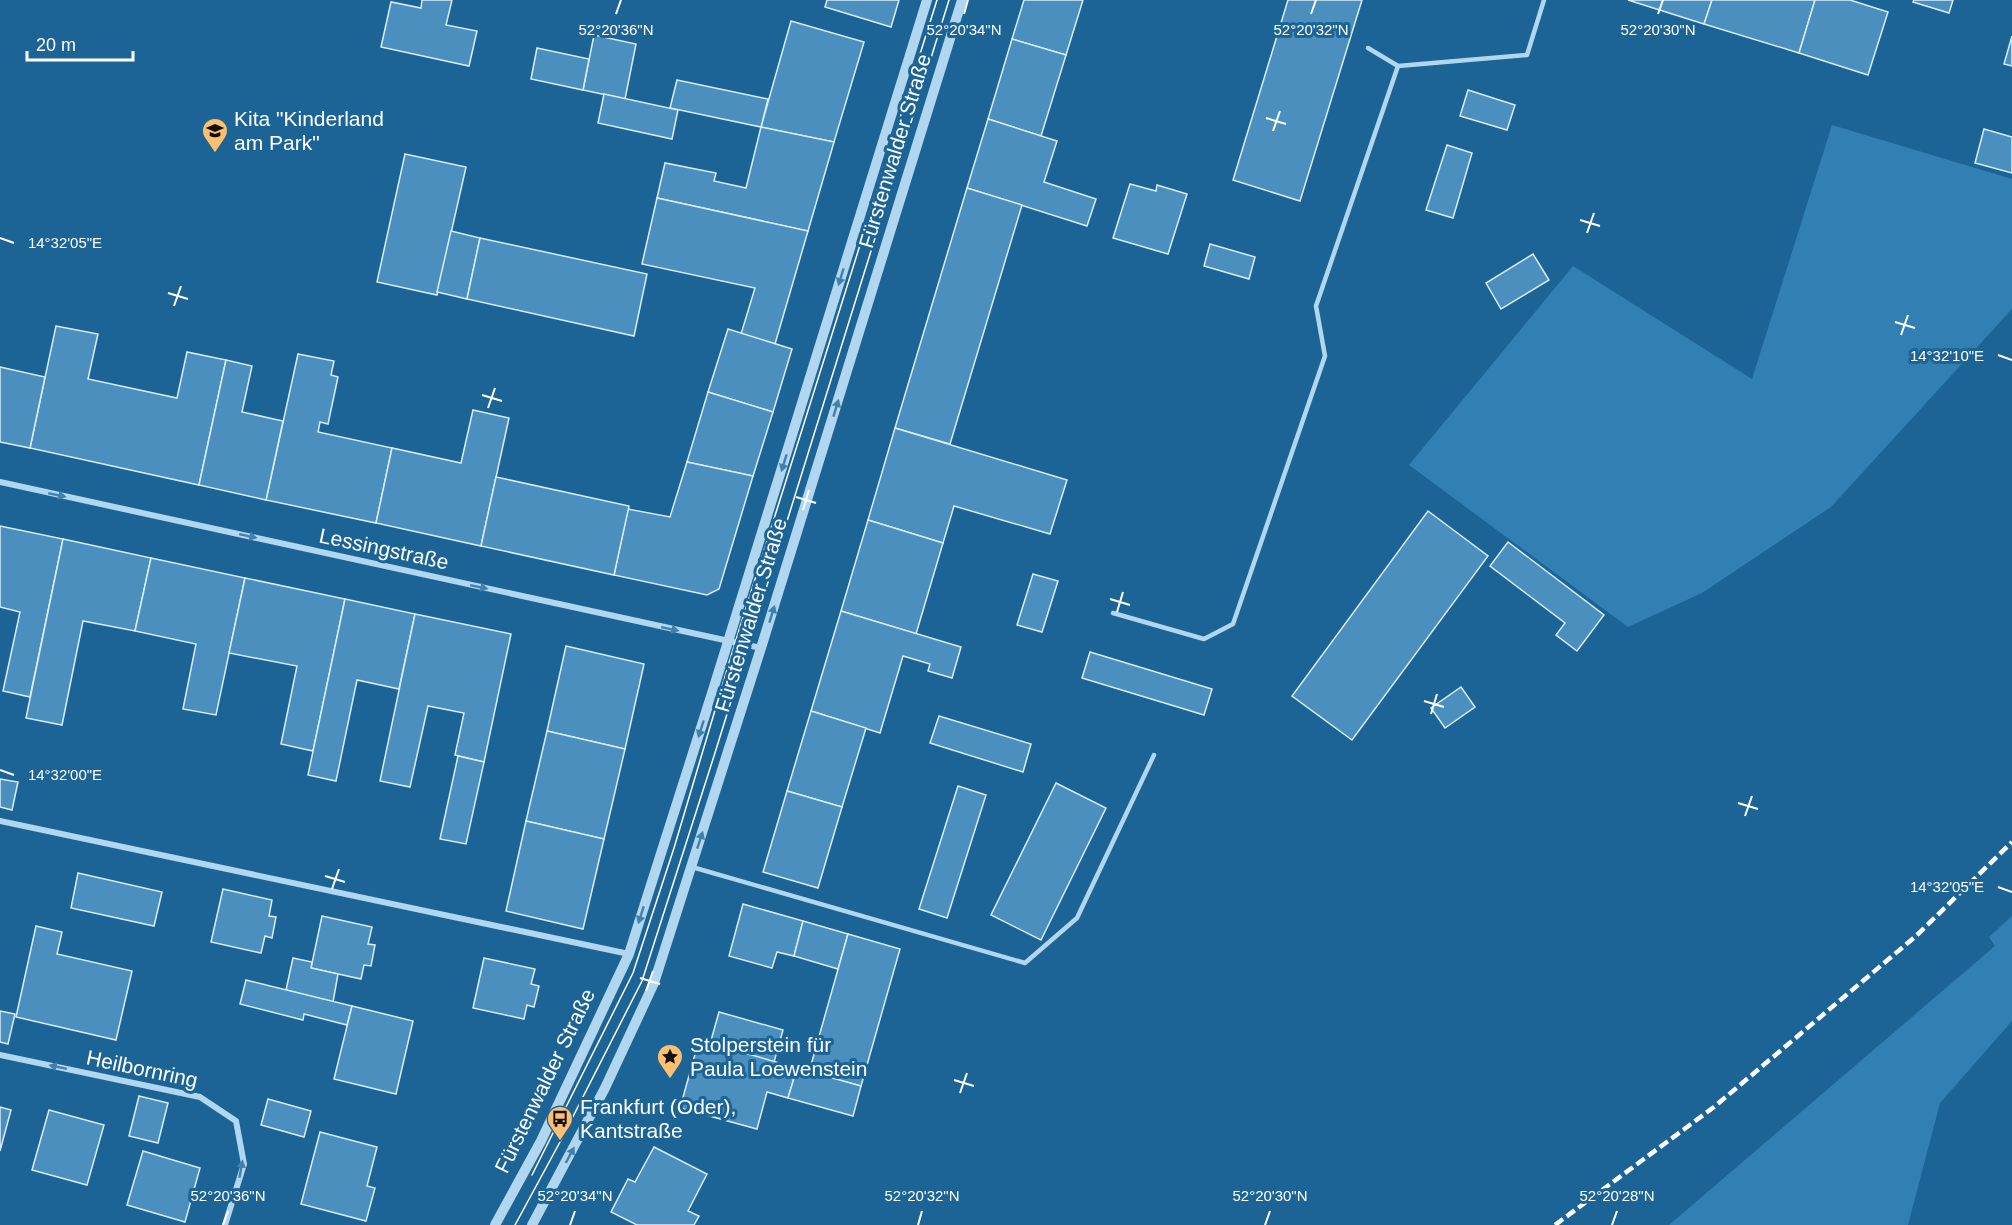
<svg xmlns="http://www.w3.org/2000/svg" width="2012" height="1225" viewBox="0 0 2012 1225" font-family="Helvetica,sans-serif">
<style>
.green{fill:#317fb3}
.building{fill:#4a8fbe;stroke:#d7edfb;stroke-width:1.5}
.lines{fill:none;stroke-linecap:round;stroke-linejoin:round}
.service{stroke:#b1d6ef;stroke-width:4.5}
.minor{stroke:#b1d6ef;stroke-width:6}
.tertiary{stroke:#b1d6ef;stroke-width:10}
.tram{stroke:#fff;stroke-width:1.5}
.rail{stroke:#fff;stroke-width:4.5;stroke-dasharray:10 4.5;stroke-linecap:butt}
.oneway{fill:#4280ac}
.ticks{fill:none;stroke:#fff;stroke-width:2}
.labels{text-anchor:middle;stroke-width:6;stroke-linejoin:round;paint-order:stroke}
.poi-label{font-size:21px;fill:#fff;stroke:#1d6496;text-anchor:start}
.street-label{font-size:21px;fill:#fff;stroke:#1d6496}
.ticks-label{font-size:15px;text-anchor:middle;fill:#fff;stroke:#1d6496;stroke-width:6;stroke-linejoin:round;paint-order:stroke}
</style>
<rect width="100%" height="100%" fill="#1d6496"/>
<g class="green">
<polygon points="1832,125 2012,179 2012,309 1831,507 1702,593 1628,627 1409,465 1573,266 1752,379"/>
<polygon points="2012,916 2012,1021 1940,1103 1908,1225 1669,1225 1995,946 1989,937"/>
</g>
<g class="building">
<polygon points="422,0 452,0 446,25 477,31 469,66 381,47 391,2 421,8"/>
<polygon points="827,0 899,0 891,27 825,7"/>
<polygon points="1024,0 1083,0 1066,55 1012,39"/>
<polygon points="1288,0 1362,0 1300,201 1233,180"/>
<polygon points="1628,0 1712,0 1704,24"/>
<polygon points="1712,0 1815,0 1799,53 1704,24"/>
<polygon points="1815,0 1850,0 1888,12 1868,75 1799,53"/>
<polygon points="1914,0 1953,0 1949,13 1913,2"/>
<polygon points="791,21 864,42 834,142 761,127"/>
<polygon points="594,35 636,44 625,99 583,90"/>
<polygon points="2012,36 2012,66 2004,64"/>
<polygon points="1012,39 1066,55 1041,136 988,119"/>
<polygon points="537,48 589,59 583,90 531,79"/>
<polygon points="677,80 768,99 761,127 670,108"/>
<polygon points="1468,90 1515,105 1507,130 1460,116"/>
<polygon points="604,94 678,110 672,139 598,123"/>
<polygon points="988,119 1057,141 1044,182 1096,199 1087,226 967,188"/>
<polygon points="761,127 834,142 808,231 657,198 665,163 716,173 714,181 746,188"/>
<polygon points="1984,129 2012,137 2012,173 1975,163"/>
<polygon points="1447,145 1472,153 1453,218 1426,210"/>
<polygon points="405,154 466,167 437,295 377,282"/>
<polygon points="1130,184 1156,191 1157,185 1187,194 1168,254 1113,238"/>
<polygon points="967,188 1022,205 950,444 895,428"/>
<polygon points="657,198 808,231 775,344 741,334 755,288 642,264"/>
<polygon points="451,231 480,238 467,299 437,292"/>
<polygon points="480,238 647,274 634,336 467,299"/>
<polygon points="1210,244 1255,257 1249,279 1204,266"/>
<polygon points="1533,254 1549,280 1501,309 1486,283"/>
<polygon points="56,326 98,334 88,379 177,398 187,352 226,360 199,485 30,448"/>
<polygon points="728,329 792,349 773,412 708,392"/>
<polygon points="298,354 334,361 331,375 338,377 328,424 320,422 318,432 392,448 376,523 266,500"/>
<polygon points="226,360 252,366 242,412 283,421 266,500 199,485"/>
<polygon points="0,367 45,377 30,448 0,442"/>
<polygon points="708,392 773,412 753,476 687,462"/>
<polygon points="473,410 509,418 481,546 376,523 392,448 461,463"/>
<polygon points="895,428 1067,480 1050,534 954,506 943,543 868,520"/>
<polygon points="687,462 753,476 719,589 707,595 614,575 628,509 670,517"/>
<polygon points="496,477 629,506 614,575 481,546"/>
<polygon points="1428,511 1488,556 1352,740 1292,696"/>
<polygon points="868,520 943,543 916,634 841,611"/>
<polygon points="0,526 63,539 30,697 3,691 20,612 0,607"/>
<polygon points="63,539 151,558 135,631 83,621 62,725 26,718"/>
<polygon points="1508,542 1604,615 1577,651 1556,635 1565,623 1490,566"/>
<polygon points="151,558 245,578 216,715 183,709 196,644 135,631"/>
<polygon points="1033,574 1058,581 1042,632 1017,625"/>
<polygon points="245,578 345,599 313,751 281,744 297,666 229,653"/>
<polygon points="345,599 415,614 399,689 357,680 336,781 308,775"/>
<polygon points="841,611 961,647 952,678 928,671 930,664 903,656 880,733 811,711"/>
<polygon points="415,614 511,634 484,762 455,755 464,713 428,706 410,787 380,781"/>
<polygon points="566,646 644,664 625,749 547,731"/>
<polygon points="1090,652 1212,689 1204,715 1082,678"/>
<polygon points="1461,687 1475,707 1445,728 1431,708"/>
<polygon points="811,711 866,728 842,807 787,791"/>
<polygon points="939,716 1031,744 1023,772 930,743"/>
<polygon points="547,731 625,749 604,839 526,821"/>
<polygon points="458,756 484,762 466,844 440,839"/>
<polygon points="0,779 18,782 12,810 0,807"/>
<polygon points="1056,783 1106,808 1041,940 991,915"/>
<polygon points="958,786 986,795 947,918 919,909"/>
<polygon points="787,791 842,807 818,888 763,872"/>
<polygon points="526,821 604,839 583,929 506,911"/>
<polygon points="78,873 162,892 154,926 71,908"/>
<polygon points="223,889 272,900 269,916 276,917 272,938 265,936 261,953 211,942"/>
<polygon points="743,904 803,921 794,956 777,952 772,968 729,956"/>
<polygon points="322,916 372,927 368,944 375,945 371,966 364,965 361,979 311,968"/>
<polygon points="803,921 848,934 838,969 794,956"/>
<polygon points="36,926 62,932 57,954 132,971 116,1040 16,1017"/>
<polygon points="848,934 900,949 861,1086 809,1072"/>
<polygon points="293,958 312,962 311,968 338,974 333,1002 286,990"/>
<polygon points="484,958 535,969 531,984 539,986 534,1007 527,1005 524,1019 473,1008"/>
<polygon points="246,980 352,1006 347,1025 304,1014 303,1020 240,1004"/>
<polygon points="352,1006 413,1021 396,1094 334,1079"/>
<polygon points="0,1011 15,1014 8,1044 0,1042"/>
<polygon points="719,1012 783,1030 774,1062 710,1044"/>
<polygon points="699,1040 797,1068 788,1098 767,1092 757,1129 680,1108"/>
<polygon points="797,1068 861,1086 853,1116 788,1098"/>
<polygon points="139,1096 168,1103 158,1143 129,1136"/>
<polygon points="268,1099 311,1111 304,1137 261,1125"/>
<polygon points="0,1107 11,1110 0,1151"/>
<polygon points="49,1110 104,1125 87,1185 32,1170"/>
<polygon points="320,1132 377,1147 367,1186 375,1188 366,1221 301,1204"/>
<polygon points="654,1147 707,1174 688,1211 699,1216 694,1225 637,1225 611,1212 628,1179 635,1182"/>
<polygon points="143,1151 200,1168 185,1222 127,1205"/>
</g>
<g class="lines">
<g class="service">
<polyline points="1368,48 1398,66"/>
<polyline points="1113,613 1204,639 1233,624 1325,356 1316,306 1398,66 1527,55 1544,0"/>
<polyline points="692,867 1025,963 1077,918 1154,755"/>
</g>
<g class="minor">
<polyline points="0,482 761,648"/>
<polyline points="0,821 629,954"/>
<polyline points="0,1055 200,1097 236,1121 244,1164 225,1225"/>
</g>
<g class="tertiary">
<polyline points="495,1225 541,1141 629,954 713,690 927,0"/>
<polyline points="532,1225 605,1088 654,983 761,648 962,0"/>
</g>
<g class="tram">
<polyline points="532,1175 633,973 674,848 735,643 937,0"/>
<polyline points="515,1225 560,1142 642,981 714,756 949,0"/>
</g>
<polyline class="rail" points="1555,1225 1714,1107 1916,936 2012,842"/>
</g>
<defs><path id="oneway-solid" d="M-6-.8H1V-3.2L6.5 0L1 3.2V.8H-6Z" transform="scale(1.5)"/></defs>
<g class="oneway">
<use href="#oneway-solid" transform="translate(841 277) rotate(107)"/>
<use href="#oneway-solid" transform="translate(836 408) rotate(-73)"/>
<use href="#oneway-solid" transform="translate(784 463) rotate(107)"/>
<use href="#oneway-solid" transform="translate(57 495) rotate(12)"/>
<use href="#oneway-solid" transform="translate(248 536) rotate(12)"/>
<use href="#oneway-solid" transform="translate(479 587) rotate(12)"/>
<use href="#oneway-solid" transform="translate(772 614) rotate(-73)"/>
<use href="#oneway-solid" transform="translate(670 629) rotate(12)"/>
<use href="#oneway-solid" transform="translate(701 729) rotate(108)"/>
<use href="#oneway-solid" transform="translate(700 840) rotate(-72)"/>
<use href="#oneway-solid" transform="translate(641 915) rotate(108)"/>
<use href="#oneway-solid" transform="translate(58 1067) rotate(-168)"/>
<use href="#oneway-solid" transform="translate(570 1155) rotate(-62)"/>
<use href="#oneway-solid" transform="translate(241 1169) rotate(-80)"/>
</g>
<path class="ticks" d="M 616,14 L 621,0M 964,14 L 968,0M 1311,14 L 1316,0M 1658,14 L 1663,0M 1266,118 L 1286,124M 1273,131 L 1280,111M 1580,220 L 1600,226M 1587,233 L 1594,213M 0,238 L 14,243M 168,293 L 188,299M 174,306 L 181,286M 1895,322 L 1915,328M 1901,335 L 1908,315M 1998,355 L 2012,360M 482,395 L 502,401M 488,408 L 495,388M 796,497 L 816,503M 803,510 L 809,490M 1110,599 L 1130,605M 1117,612 L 1123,592M 1424,701 L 1444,707M 1431,714 L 1437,694M 0,770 L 14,775M 1738,803 L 1758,809M 1745,816 L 1752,796M 325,876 L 345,882M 1998,887 L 2012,892M 332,889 L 339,869M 640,978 L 660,984M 646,991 L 653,971M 954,1080 L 974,1086M 960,1093 L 967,1073M 223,1225 L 228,1211M 570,1225 L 575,1211M 918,1225 L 922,1211M 1265,1225 L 1270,1211M 1612,1225 L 1617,1211"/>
<defs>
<symbol id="school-pin" viewBox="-11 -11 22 30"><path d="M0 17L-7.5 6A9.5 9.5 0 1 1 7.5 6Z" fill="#fec070" stroke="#1d6496"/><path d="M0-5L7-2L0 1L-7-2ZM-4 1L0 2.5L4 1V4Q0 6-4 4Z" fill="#111"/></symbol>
<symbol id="sight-pin" viewBox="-11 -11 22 30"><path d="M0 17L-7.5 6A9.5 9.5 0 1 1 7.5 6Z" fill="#fec070" stroke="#1d6496"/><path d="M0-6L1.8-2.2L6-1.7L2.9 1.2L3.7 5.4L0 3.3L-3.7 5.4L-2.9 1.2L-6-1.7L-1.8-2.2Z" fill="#111"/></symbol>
<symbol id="bus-pin" viewBox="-11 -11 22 30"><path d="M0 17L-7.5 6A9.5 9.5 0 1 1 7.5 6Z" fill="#fec070" stroke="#1d6496"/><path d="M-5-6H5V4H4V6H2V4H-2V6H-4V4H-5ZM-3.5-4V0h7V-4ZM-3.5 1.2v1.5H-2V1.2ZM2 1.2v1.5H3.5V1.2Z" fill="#111"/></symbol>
</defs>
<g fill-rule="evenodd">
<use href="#school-pin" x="200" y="116" width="30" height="40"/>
<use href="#sight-pin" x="655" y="1042" width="30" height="40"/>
<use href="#bus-pin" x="545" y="1104" width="30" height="40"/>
</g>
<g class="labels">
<g class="poi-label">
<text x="234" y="126">Kita "Kinderland<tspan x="234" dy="24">am Park"</tspan></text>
<text x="690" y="1052">Stolperstein für<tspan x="690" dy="24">Paula Loewenstein</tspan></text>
<text x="580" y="1114">Frankfurt (Oder),<tspan x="580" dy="24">Kantstraße</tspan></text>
</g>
<g class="street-label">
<text transform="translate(895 151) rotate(-73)" y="7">Fürstenwalder Straße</text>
<text transform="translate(384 549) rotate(12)" y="7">Lessingstraße</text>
<text transform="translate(751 615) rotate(-73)" y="7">Fürstenwalder Straße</text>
<text transform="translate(142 1069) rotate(12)" y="7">Heilbornring</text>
<text transform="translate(545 1081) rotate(-64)" y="7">Fürstenwalder Straße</text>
</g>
</g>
<g class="ticks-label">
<text x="616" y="35">52°20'36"N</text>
<text x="964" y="35">52°20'34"N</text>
<text x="1311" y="35">52°20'32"N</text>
<text x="1658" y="35">52°20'30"N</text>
<text x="65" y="248">14°32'05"E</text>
<text x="1947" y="361">14°32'10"E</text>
<text x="65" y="780">14°32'00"E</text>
<text x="1947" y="892">14°32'05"E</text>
<text x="228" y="1201">52°20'36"N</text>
<text x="575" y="1201">52°20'34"N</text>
<text x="922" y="1201">52°20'32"N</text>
<text x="1270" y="1201">52°20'30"N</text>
<text x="1617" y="1201">52°20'28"N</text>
</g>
<path d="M27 51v9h106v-9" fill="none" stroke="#ffffff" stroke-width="3"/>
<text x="36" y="51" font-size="18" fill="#ffffff" stroke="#1d6496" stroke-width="4.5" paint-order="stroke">20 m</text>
</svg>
